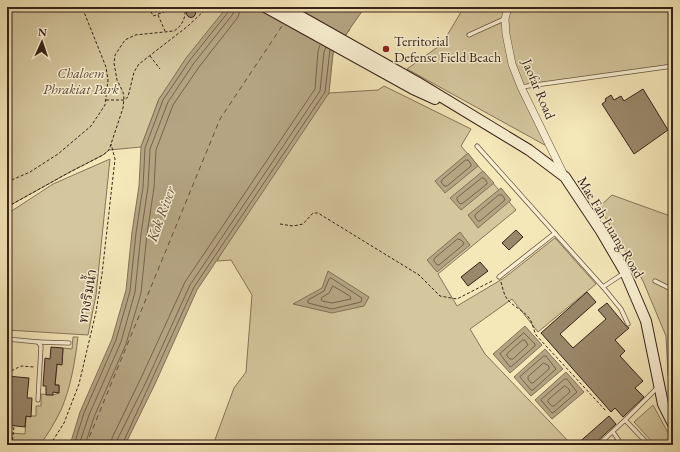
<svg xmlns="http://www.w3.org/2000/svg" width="680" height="452" viewBox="0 0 680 452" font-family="'EB Garamond','Noto Serif Thai',serif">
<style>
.green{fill:#d4c69d;stroke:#86745a}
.water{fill:#b4a482;stroke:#827058}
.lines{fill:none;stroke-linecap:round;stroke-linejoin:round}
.shore{stroke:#76634d;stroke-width:1}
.ferry{stroke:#63503d;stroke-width:1;stroke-dasharray:5 4;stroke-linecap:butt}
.building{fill:#9a886b;stroke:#382218}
.lane-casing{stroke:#675340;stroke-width:5}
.street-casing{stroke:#675340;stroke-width:8}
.secondary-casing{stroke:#382218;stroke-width:12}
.path{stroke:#382218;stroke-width:1;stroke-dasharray:3 2;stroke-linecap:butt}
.lane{stroke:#f8efd1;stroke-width:3.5}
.street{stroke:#f8efd1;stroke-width:7}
.secondary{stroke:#f8efd1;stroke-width:10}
.poi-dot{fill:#8f2418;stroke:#f8efd1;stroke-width:1.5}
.labels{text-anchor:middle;stroke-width:3;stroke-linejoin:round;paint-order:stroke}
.poi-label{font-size:14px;fill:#382218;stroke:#f8efd1;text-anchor:start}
.park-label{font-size:14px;font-style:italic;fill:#5f4b39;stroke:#f8efd1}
.street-label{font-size:14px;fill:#382218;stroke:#f8efd1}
.water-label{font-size:15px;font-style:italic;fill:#63503d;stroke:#f8efd1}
</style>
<rect width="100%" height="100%" fill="#f4e7b8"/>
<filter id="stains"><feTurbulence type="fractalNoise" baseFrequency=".005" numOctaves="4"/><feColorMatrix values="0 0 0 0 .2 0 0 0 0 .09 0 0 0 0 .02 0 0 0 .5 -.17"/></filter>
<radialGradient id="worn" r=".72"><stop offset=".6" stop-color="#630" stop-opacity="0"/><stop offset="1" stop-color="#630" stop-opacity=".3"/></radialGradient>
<g class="green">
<polygon points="7,7 227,7 159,99 141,147 109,150 103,155 70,172 7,207"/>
<polygon points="464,7 673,7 673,66 521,87 552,149 407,69 442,44"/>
<polygon points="350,29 333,53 328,95 329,93 378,90 384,86 471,129 461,146 516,210 438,274 457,306 504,278 555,238 596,284 538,332 512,299 470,329 485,354 572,445 213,445 234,388 246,372 252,295 231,260 217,261 239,220 263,143"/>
<polygon points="110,159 96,295 88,335 7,330 7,214 53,184"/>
<polygon points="612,195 673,217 673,386 668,375 666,336 643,281 599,207"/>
<path d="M 73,337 L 78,337 C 75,361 71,387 61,410 C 55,422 48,434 40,445 L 7,445 L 7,432 L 9,432 L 9,426 L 11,426 L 10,433 L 25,434 L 26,416 L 36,416 L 36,406 L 41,406 L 41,394 L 53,395 L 59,393 L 59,385 L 55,385 L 57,364 L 62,364 L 63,348 L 72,349 Z"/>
<polygon points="653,405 673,442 673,445 655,445 634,422"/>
</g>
<g class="water">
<polygon points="227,7 365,7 333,53 329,93 197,290 155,384 125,445 70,445 80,412 112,339 126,290 132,232 139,186 141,147 159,99 186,58"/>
<polygon points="468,153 478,166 445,193 435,181"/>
<polygon points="483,171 494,183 461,210 450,198"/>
<polygon points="501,188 511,200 478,228 468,215"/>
<polygon points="460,232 470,245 437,272 427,260"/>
<polygon points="328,271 369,297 364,306 332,313 293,304 322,288"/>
<polygon points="525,326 542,345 510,373 493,354"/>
<polygon points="545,349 563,369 531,396 514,377"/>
<polygon points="566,372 584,392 552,419 535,400"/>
</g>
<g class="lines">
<g class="shore">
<polygon points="466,160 468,160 471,164 471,166 447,186 444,186 441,182 442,180"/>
<polygon points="482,178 484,178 487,182 487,184 463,203 460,204 457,200 457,198"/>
<polygon points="499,195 502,195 505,199 504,201 480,221 478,221 475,217 475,215"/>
<polygon points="458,239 461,240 464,243 463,245 439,265 437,265 434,261 434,259"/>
<polygon points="331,278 362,298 361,302 332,309 308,303 308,300 324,291 329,279"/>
<polygon points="333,286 350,296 351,299 332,303 322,301 321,298 329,293"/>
<polygon points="524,333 535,344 535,346 512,366 510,367 500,354"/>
<polygon points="523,340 525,340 528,345 513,359 510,359 507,356 507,354"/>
<polygon points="544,356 546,356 556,369 533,390 531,390 520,377"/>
<polygon points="544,363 549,366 549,369 533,383 531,383 528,379 528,377"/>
<polygon points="565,379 567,379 577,392 554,412 552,413 541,400"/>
<polygon points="565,386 569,389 570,392 554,406 552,406 548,402 548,400"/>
<polyline points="74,445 84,413 116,340 130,291 136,233 143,187 145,148 163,100 190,60 221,21 229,11 230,7"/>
<polyline points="79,445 89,415 121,342 135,292 141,234 148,187 150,149 168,102 194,63 233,14 235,7"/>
<polyline points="85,445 94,417 126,344 141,293 147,234 154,188 156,150 173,105 199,67 238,17 241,7"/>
<polyline points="111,445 112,438 141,378 185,282 315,89 318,51 320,45"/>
<polyline points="117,445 117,440 147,380 190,285 320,91 324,52 326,47"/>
<polyline points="122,445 194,287 325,92 330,50"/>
</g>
<polyline class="ferry" points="86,445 220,119 284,23"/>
</g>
<g class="building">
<circle cx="191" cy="13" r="4.5"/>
<polygon points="643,89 668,130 634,154 602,104 606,101 605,99 611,95 614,100 621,96 624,101"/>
<polygon points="516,230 523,237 509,250 502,243"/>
<polygon points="480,262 488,271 468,286 461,277"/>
<polygon points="587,292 596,302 560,334 573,348 606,319 598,310 607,303 626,326 629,328 615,340 625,351 620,356 643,381 635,388 644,397 623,417 615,408 611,412 541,333"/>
<polygon points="51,347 63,348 62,365 57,364 55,385 59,385 59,393 53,392 53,395 46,395 46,386 43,386 45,358 50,359"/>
<polygon points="7,376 29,378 27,398 32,398 31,417 26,416 25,427 7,425"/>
<polygon points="609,416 616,424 593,445 576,445"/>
</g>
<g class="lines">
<defs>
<g id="lane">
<polyline points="469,35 504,19"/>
<polyline points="521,87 673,66"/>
<polyline points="477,146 603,287 621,309 628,324"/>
<polyline points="499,277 555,233"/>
<polyline points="655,281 673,290"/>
<polyline points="603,287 624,273"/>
<polyline points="7,339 38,342 41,346 38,400"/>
<polyline points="38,342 69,343"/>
<polyline points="613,432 622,445"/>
<polyline points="598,445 625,420"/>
<polyline points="649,445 625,420 658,387"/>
</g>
<polyline id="street" points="508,7 505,19 506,34 512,64 521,87 564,175"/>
<g id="secondary">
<polyline points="265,7 413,89 435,99"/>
<polyline points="284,7 417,82 529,150 565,177 601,231 625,272 646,321 663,404 673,424"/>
</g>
</defs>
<use href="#lane" class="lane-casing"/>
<use href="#street" class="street-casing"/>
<use href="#secondary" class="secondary-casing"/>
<g class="path">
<polyline points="149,7 153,16 164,12 162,7"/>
<polyline points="158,15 165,31"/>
<polyline points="150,56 160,69"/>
<polyline points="106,100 124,100 128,97 134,72 139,64 188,26 208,7"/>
<polyline points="7,182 30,172 58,154 91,126 105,105 108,80 106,67 82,7"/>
<path d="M 7,207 L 70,172 L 103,155 L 109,150 L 123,108 L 124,98 L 123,92 L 117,80 L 114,63 L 115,55 L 125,40 L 135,35 L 174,31 C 183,25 186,17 185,7"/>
<polyline points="280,224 293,226 303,224 313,213 318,213 419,275 440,296 457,299 494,280"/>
<path d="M 501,282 C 503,289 504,297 510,302 C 516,308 524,311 529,318 C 533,323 533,329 536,335 L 606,411"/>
<polyline points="7,373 21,366 34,367"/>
<polyline points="12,445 14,426"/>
<polyline points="50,445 64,423 79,384 96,312 102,274 115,159 111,144"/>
</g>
<use href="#lane" class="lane"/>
<use href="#street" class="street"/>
<use href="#secondary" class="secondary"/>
</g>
<circle class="poi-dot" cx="386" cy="49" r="4"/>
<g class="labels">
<g class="poi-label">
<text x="394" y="46">Territorial<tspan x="394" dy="16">Defense Field Beach</tspan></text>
</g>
<g class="park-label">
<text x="81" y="78">Chaloem<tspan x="81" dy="16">Phrakiat Park</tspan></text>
</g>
<g class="street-label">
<text transform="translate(539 89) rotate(67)" y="5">Jaofar Road</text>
<text transform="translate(611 227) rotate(59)" y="5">Mae Fah Luang Road</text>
<text transform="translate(87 296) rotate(-80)" y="5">ทางริมน้ำ</text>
</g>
<g class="water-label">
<text transform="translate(161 214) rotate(-70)" y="5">Kok River</text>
</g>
</g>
<rect width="680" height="452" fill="none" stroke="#f4e7b8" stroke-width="24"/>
<rect x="8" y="8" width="664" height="436" fill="none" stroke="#382218" stroke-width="2"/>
<rect x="12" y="12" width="656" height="428" fill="none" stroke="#382218"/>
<g transform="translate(42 42) rotate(3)" stroke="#f8efd1" stroke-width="3" paint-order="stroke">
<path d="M0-3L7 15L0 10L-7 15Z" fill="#382218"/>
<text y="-6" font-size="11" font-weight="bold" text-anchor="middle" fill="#382218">N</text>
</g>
<rect width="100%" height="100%" filter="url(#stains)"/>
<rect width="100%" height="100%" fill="url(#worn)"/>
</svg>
